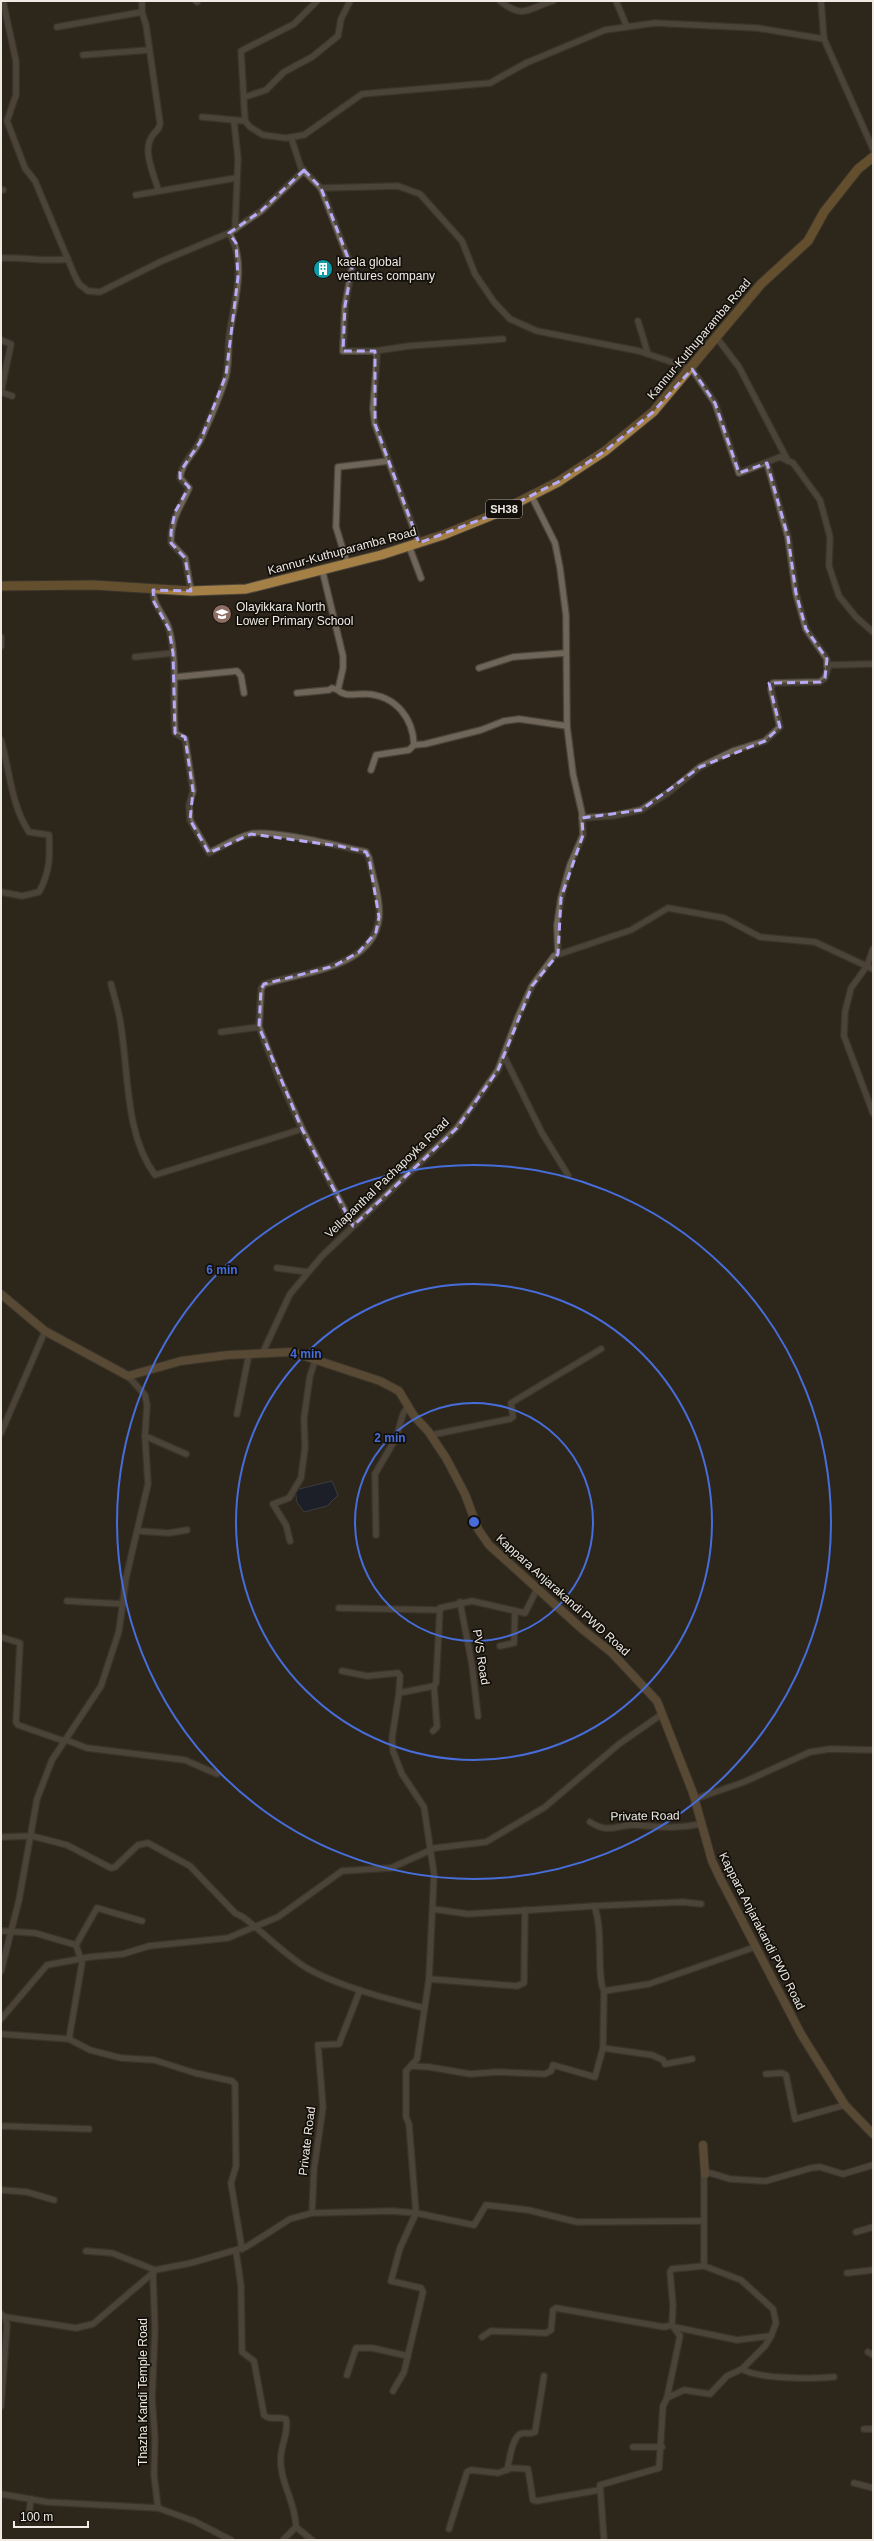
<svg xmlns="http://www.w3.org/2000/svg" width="874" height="2541" viewBox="0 0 874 2541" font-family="Helvetica,sans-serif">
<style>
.water{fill:#071736;stroke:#4d566a}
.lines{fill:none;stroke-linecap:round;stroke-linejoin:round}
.street-casing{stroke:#4a443a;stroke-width:8}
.secondary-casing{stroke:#4a443a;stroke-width:10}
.primary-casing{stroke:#4a443a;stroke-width:11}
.street{stroke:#6f6659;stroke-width:5.5}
.secondary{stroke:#897350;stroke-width:8}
.primary{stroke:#a48046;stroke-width:9}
.marked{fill:none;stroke:#b7abf8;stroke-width:3;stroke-dasharray:8 5;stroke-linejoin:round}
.ring{fill:none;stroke:#476dda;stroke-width:2}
.labels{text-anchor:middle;stroke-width:3.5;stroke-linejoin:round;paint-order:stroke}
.shield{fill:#13100b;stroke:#ada9a2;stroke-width:1}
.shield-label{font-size:11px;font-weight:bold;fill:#efeae3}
.poi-label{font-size:12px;fill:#efeae3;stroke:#13100b;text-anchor:start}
.street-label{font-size:12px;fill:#efeae3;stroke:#13100b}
.centre{fill:#476dda;stroke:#13100b;stroke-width:2}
.ring-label{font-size:12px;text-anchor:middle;font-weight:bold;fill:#476dda;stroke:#13100b;stroke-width:3.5;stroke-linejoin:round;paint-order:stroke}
</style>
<rect width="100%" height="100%" fill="#2e261b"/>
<polygon class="water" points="332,1481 338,1495 327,1506 304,1512 297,1502 295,1490"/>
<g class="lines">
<defs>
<g id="street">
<polyline points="3,1 16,61 16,95 7,121 25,168 35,181 74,274 79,284 88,291 100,292 162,261 229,233 261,211 304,170"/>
<path d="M 142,1 L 142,12 L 146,25 L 160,123 C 160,131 154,131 151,138 C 143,152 154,175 158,189"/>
<polyline points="196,1 197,2"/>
<polyline points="317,1 294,24 241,51 245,121 250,127 263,135 286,138 304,135 362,94 490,83 526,63 605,30 655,23 757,28 824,39"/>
<path d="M 500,1 C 524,20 528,8 553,1"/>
<polyline points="616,1 627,27"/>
<polyline points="821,1 824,39 873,149"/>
<polyline points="57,27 142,12"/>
<polyline points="83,55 149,50"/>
<polyline points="245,97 266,90 284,72 312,57 338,36 341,19 350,1"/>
<polyline points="202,117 245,121"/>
<polyline points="234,121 238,159 235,229"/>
<polyline points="291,137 301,168 321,188 398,186 420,194 462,241 475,274 494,302 510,319 537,331 639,351 692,369 715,403 739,473 780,457 793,463 820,500 830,537 829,566 839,596 856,617 873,632"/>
<polyline points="321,188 352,268 345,306 343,351 375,351 377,356 373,409 375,424 419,543"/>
<polyline points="1,190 3,190"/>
<polyline points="136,195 236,178"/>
<path d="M 1,258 C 24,257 46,262 68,259"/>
<polyline points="638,321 648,354"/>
<polyline points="717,338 739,367 788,461"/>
<polyline points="1,340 11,344 1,392"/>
<polyline points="375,351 409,346 503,339"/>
<polyline points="1,392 12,396"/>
<polyline points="767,463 788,537 796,593 806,629 827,659 827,666"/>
<polyline points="531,495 555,543 560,568 566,615 567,726 573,774 582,813 583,835 570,865 561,898 557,925 558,954"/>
<polyline points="409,546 421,578"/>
<polyline points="347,563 336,527 338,467 389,461"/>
<path d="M 322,569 L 343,656 L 343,668 L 338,690 C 346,698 357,693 367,694 C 396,696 413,718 414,745 L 409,750 L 376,755 L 371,770"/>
<path d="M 153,590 C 152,605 165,615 169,629 C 178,663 172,698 175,733 L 185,739 L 193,791 L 189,805 L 190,820 L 209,853 C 222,847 237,837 251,834 C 272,829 342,847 366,852 L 369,858 C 372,876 381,899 379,918 C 373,969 301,972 264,984 L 261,989 L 259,1027 L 277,1073 L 302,1129 L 353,1226"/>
<path d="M 191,591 L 185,558 L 171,543 C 170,520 180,508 189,488 L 180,478 C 181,464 194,453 200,441 C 209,421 220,398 226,376 C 229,364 228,349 229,337 C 233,304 248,264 229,233"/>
<polyline points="1,637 1,646"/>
<polyline points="135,657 173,653"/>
<polyline points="479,668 513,657 566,653"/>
<polyline points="176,677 237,671 241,676 244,693"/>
<polyline points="297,693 329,690 332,688 338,690"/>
<path d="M 1,740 C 10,771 11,805 29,832 L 49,835 C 50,857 50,872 39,892 L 22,896 L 1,892"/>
<polyline points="414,745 425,744 481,730 504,721 519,719 567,726"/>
<polyline points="582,818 612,816 641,810 668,793 700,767 733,751 765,741 780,727 771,689 773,683 820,682 825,678 829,665 873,664"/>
<polyline points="873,949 867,966 851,988 845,1012 844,1036 873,1113"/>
<path d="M 111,984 C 114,996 118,1008 120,1020 C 129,1070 124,1133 155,1175 L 302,1129"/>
<polyline points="221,1032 259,1027"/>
<polyline points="504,1056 542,1133 568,1175"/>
<polyline points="277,1268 308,1272"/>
<polyline points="262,1354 290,1294 322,1256 457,1128 498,1070 518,1017 532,986 554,956 631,930 668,908 724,918 760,937 815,942 873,969"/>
<polyline points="237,1414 249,1354"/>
<polyline points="1,1433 45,1331"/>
<polyline points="431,1435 510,1419 513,1417 511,1403 601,1349"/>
<polyline points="145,1436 186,1454"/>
<polyline points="138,1531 169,1533 187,1530"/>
<polyline points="376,1535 375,1474 396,1438 403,1414 408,1406"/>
<polyline points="290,1541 286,1525 273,1504 289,1498 301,1478 305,1448 304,1418 310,1376 316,1358"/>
<polyline points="67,1601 123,1604"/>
<polyline points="460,1602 472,1665 478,1716"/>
<polyline points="339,1608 440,1610"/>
<polyline points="1,1637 20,1643 16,1722 18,1725 64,1741"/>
<polyline points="500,1646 514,1643 515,1612"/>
<polyline points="342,1671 367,1676 398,1673 400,1676 399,1693"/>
<polyline points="433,1731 437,1727 434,1686"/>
<polyline points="66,1740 87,1748 185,1760 217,1774"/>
<polyline points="695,1799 744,1782 810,1752 830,1749 873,1750"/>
<path d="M 590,1822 C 610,1835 617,1824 636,1825 C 660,1827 676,1829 701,1824"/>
<path d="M 1,1837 L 32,1836 L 67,1845 L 111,1868 L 115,1867 L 138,1845 L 148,1843 L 190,1866 L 235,1913 L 243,1917 C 264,1933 283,1953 305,1967 C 337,1986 388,1999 424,2008"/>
<polyline points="594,1906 683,1902 701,1904"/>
<path d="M 433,1909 L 468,1914 L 594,1906 C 604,1928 596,1977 604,1991 L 649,1984 L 755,1947"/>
<polyline points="1,1931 35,1933 76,1945"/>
<polyline points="1,1971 19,1900 37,1799 52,1760 101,1686 119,1631 126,1578 148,1484 145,1436 147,1405 145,1395 128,1376"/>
<polyline points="429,1979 517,1986 524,1983 525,1910"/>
<polyline points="1,2019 47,1965 90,1957 123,1954 149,1946 228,1938 278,1917 342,1871 391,1868 435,1848 486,1842 545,1807 619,1744 662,1714"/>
<polyline points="1,2034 69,2039 90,2050 121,2058 154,2060 195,2073 232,2081 235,2084 236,2166 231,2183 242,2249"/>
<polyline points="69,2039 82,1963 76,1945 97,1908 142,1921"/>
<polyline points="603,2048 652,2055 663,2060 665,2064 692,2059"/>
<polyline points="411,2066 429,2067 470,2074 497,2072 545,2074 551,2071 553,2065 595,2077 603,2048 604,1991"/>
<polyline points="766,2074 782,2073 786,2075 795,2119 845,2105"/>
<polyline points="1,2126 89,2129"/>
<polyline points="1,2190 27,2192 54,2200"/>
<polyline points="312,2213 314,2169 323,2107 318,2045 339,2044 360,1990"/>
<polyline points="856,2232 873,2227"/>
<polyline points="86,2251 112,2253 155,2270 191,2263 246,2247 290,2219 312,2213 392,2211 416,2213 474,2225 486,2205 528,2210 577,2222 703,2221"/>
<path d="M 236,2251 L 241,2286 L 242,2352 L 254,2361 L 264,2415 C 269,2421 279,2416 286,2419 C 289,2431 282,2443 281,2455 C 278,2480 296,2502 296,2527"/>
<polyline points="847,2273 873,2270"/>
<polyline points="153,2275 155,2329 152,2399 155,2438 154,2475 158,2508"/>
<polyline points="1,2314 5,2317 7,2325 1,2406"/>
<polyline points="5,2317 76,2328 93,2324 154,2272"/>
<path d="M 674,2327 L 737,2340 L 771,2336 L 765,2346 L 742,2369 C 757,2379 814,2379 834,2377"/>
<polyline points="771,2336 776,2323 773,2309 741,2280 704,2266 704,2176 707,2172 730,2179 766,2181 811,2168 820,2167 843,2174 873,2165"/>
<polyline points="482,2337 491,2331 546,2333 551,2330 553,2310 556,2308 664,2327 672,2325"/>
<polyline points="868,2352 873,2355"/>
<polyline points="347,2375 356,2348 372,2348 408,2356"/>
<polyline points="393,2391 404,2372 423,2292 421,2288 391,2281 400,2248 416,2213 409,2124 406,2117 406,2071 417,2059 429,1979 434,1874 424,1807 402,1774 393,1751 392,1738 399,1693 434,1686 436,1683 440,1608 472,1601 525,1613 537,1589"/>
<polyline points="667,2398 680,2336 672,2325 673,2305 670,2272 672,2269 704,2266"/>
<polyline points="864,2429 873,2429"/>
<polyline points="633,2447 662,2447"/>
<path d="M 507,2470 C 510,2460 511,2440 520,2434 C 524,2432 530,2435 535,2432 L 544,2376"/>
<polyline points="854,2483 873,2488"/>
<polyline points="1,2494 47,2502 158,2508 194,2521 231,2540"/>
<polyline points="28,2520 31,2499"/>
<polyline points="449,2529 467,2472 471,2470 498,2473 511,2468 528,2469 533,2500 537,2501 599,2490"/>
<polyline points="283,2540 296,2527 312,2540"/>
<polyline points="604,2540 600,2485 659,2468 663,2406 667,2398 684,2390 710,2394 727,2376 742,2369"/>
</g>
<g id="secondary">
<polyline points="1,1294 45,1331 128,1376 181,1361 228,1355 292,1352 380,1381 399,1391 414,1416 428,1431 446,1458 465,1494 478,1529 489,1545 582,1629 612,1653 657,1701 693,1793 712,1861 721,1880 801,2034 845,2105 873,2134"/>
<polyline points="703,2145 705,2174"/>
</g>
<polyline id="primary" points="1,586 93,585 191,591 246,589 381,555 443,535 495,514 558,482 605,451 653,412 761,284 808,241 824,212 858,169 873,157"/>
</defs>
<use href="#street" class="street-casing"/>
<use href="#secondary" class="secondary-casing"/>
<use href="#primary" class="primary-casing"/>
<use href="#street" class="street"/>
<use href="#secondary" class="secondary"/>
<use href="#primary" class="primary"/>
</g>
<path d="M0 0H874V2541H0ZM 304,170 L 321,188 L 352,268 L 345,306 L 343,351 L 375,351 L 375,424 L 419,543 L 495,514 L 558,482 L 605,451 L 653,412 L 692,369 L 715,403 L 739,473 L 767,463 L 788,537 L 796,593 L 806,629 L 827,659 L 825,678 L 820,682 L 769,683 L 780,727 L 765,741 L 700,767 L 641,810 L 582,818 L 583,835 L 561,898 L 558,954 L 532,986 L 498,1070 L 457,1128 L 353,1226 L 302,1129 L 259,1027 L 261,989 L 264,984 L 334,966 L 359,952 L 376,932 L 379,917 L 369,858 L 366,852 L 339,846 L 251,834 L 209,853 L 190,820 L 193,791 L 185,737 L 175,733 L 173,653 L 169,629 L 154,602 L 153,590 L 191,591 L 185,558 L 171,543 L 171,532 L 175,512 L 189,487 L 180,478 L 180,472 L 200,442 L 226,375 L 238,277 L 236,243 L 229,233 L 261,211 Z" fill="#2e261b" fill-opacity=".55" fill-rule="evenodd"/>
<path class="marked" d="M 304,170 L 321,188 L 352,268 L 345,306 L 343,351 L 375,351 L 375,424 L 419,543 L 495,514 L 558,482 L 605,451 L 653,412 L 692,369 L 715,403 L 739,473 L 767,463 L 788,537 L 796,593 L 806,629 L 827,659 L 825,678 L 820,682 L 769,683 L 780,727 L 765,741 L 700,767 L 641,810 L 582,818 L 583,835 L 561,898 L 558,954 L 532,986 L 498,1070 L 457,1128 L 353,1226 L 302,1129 L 259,1027 L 261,989 L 264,984 L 334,966 L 359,952 L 376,932 L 379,917 L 369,858 L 366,852 L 339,846 L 251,834 L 209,853 L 190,820 L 193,791 L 185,737 L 175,733 L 173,653 L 169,629 L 154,602 L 153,590 L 191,591 L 185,558 L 171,543 L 171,532 L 175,512 L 189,487 L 180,478 L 180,472 L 200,442 L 226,375 L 238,277 L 236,243 L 229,233 L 261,211 Z"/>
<g class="ring">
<circle cx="474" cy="1522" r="119"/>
<circle cx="474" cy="1522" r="238"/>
<circle cx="474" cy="1522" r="357"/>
</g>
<defs>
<symbol id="building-disc" viewBox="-11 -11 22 22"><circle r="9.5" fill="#0f9aa8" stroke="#13100b"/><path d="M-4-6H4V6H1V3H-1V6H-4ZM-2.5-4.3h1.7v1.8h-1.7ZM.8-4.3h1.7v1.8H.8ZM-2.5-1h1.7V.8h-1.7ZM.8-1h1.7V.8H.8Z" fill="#fff"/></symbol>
<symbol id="school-disc" viewBox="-11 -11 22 22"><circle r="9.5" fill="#8d6e63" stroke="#13100b"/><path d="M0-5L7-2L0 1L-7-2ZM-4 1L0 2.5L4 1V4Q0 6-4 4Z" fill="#fff"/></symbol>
</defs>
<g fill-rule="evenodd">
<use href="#building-disc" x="312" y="258" width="22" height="22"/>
<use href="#school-disc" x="211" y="603" width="22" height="22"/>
</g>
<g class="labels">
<rect class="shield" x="486" y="500" width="36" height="18" rx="3"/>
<g class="shield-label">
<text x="504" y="513">SH38</text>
</g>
<g class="poi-label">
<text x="337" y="266">kaela global<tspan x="337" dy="14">ventures company</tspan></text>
<text x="236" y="611">Olayikkara North<tspan x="236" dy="14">Lower Primary School</tspan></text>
</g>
<g class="street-label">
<text transform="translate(699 339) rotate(-50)" y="4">Kannur-Kuthuparamba Road</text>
<text transform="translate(342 551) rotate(-15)" y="4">Kannur-Kuthuparamba Road</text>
<text transform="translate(387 1178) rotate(-44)" y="4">Vellapanthal Pachapoyka Road</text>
<text transform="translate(563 1595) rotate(42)" y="4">Kappara Anjarakandi PWD Road</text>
<text transform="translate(481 1657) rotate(81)" y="4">PVS Road</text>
<text transform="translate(645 1816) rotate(-1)" y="4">Private Road</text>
<text transform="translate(762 1931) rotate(63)" y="4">Kappara Anjarakandi PWD Road</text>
<text transform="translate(307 2141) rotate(-83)" y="4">Private Road</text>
<text transform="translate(143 2392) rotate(-90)" y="4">Thazha Kandi Temple Road</text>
</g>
</g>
<circle cx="474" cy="1522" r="6" class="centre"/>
<g class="ring-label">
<text x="222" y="1274">6 min</text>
<text x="306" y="1358">4 min</text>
<text x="390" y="1442">2 min</text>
</g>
<rect width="874" height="2541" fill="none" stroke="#efeae3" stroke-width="4"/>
<path d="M14 2521v6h74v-6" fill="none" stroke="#efeae3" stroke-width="2"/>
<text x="20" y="2521" font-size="12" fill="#efeae3" stroke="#13100b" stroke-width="3" paint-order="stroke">100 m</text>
</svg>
